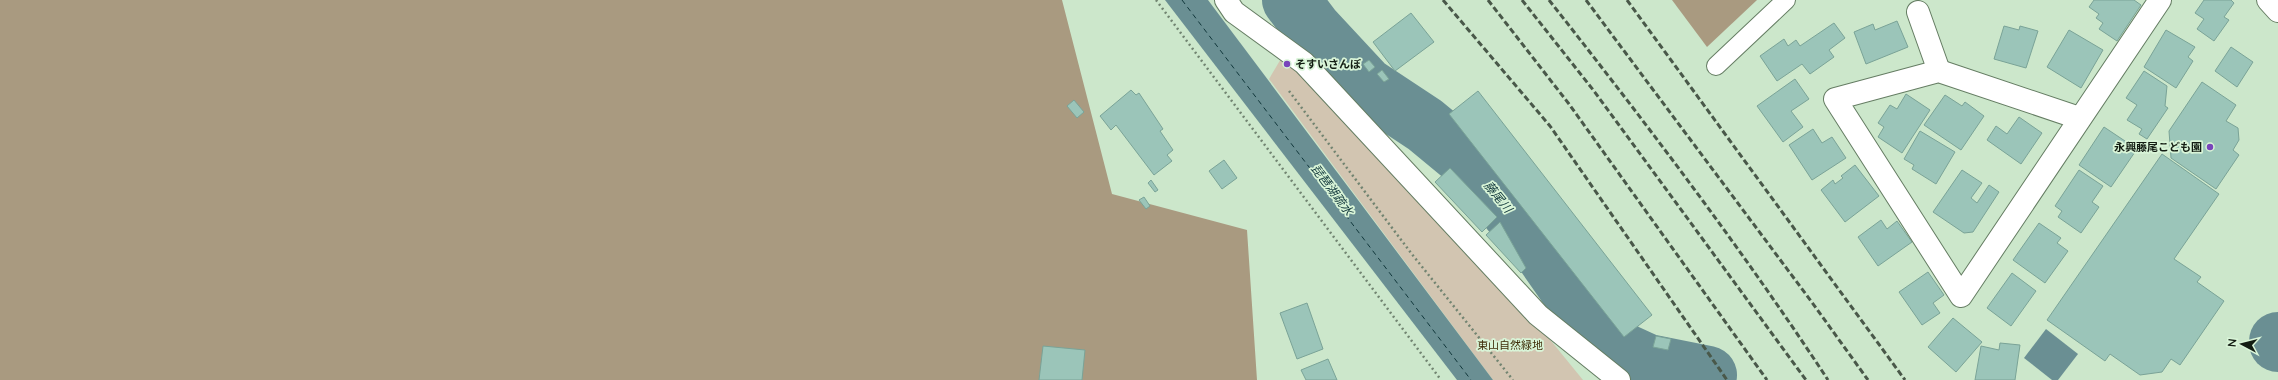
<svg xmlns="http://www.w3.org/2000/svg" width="2278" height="380" viewBox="0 0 2278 380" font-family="Lato,'Noto Sans JP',sans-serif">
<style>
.green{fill:#d2c5b1}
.forest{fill:#a99a80}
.water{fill:#6a8f93}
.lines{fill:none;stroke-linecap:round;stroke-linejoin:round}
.river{stroke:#6a8f93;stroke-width:58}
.ferry{stroke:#11373b;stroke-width:1;stroke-dasharray:5 4;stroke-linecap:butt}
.building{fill:#9bc5b9;stroke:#7aa397}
.service-casing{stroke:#657d63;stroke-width:20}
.minor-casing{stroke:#657d63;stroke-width:24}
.path{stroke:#728471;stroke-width:2.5;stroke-dasharray:2 3;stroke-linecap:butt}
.service{stroke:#fff;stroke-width:18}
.minor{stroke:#fff;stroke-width:22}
.rail{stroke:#495849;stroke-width:3;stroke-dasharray:6 3;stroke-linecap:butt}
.poi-dot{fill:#7944bb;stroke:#d9f5d8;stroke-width:1.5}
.labels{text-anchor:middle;stroke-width:3.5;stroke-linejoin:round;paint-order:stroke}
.poi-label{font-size:11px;font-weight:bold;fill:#131d13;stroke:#d9f5d8;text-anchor:start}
.park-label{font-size:11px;fill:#402e0a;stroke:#d9f5d8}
.water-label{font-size:12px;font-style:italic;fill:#11373b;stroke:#d9f5d8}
</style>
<rect width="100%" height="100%" fill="#cce7cb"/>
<polygon class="green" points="1285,52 1458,227 1583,380 1493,380 1269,79"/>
<g class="forest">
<polygon points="0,0 1062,0 1112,194 1247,230 1257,380 0,380"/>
<polygon points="1672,0 1757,0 1707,47"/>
</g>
<g class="water">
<polygon points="1165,0 1208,0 1493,380 1457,380"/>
<polygon points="2046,329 2078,354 2058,380 2052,380 2024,358"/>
</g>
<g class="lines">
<g class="river">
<polyline points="1291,0 1313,29 1366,86 1425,125 1471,163 1542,251 1602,337 1624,352 1648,363 1708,375"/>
<polyline points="2278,341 2278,343"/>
</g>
<polyline class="ferry" points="1182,0 1471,380"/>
</g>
<g class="building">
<polygon points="2094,0 2134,0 2141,5 2117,41 2099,29 2103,23 2096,18 2099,14 2089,7"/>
<polygon points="2204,0 2231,0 2234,3 2224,17 2229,20 2214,41 2197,29 2204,19 2195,13"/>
<polygon points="1411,13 1434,42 1395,71 1373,42"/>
<polygon points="1897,21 1908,47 1866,64 1854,32 1873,24 1875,30"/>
<polygon points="1834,23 1845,38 1829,50 1834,57 1810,74 1802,64 1777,81 1760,56 1784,39 1788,46 1796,40 1800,46"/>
<polygon points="2004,26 2019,30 2020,26 2038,31 2026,68 1994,59"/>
<polygon points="2069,30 2103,50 2081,88 2047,67"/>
<polygon points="2166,30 2195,47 2188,57 2193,61 2176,88 2144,67"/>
<polygon points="2231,47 2253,62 2237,87 2215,71"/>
<polygon points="1369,60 1375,67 1369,72 1363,64"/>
<polygon points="1382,70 1389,79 1384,82 1377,74"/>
<polygon points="2144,71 2167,86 2165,106 2168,108 2147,139 2139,134 2142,129 2127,120 2137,105 2126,98"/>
<polygon points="1795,79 1809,99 1791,111 1803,127 1783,142 1757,106"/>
<polygon points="2202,82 2236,105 2226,121 2238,128 2239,140 2233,150 2239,155 2216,189 2171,158 2169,131"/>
<polygon points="1131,90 1136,95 1139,93 1163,129 1160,131 1173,150 1167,155 1172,161 1154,175 1116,125 1111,130 1100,116"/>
<polygon points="1478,91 1652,315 1624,337 1449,114"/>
<polygon points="1906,94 1930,110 1902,153 1878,137 1884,127 1878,123 1890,105 1897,109"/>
<polygon points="1945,95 1962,106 1965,102 1984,116 1961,150 1924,125"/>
<polygon points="1074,100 1084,112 1077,118 1067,106"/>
<polygon points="2019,117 2042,133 2021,164 1987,140 1996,126 2007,134"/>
<polygon points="2104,127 2137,149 2111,187 2079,165"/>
<polygon points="1813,129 1822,143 1832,137 1846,158 1812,180 1789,145"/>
<polygon points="1920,131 1955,152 1936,184 1912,169 1914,165 1904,159"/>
<polygon points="2162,154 2219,194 2174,259 2201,277 2197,282 2224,301 2180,365 2171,359 2162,372 2140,375 2110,354 2105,361 2047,320"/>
<polygon points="1224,160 1237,178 1222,189 1209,171"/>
<polygon points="1855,165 1879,196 1845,222 1821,190 1833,180 1835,184 1843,178 1841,176"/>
<polygon points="1450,168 1497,217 1482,232 1435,182"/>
<polygon points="1962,170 1982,183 1971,198 1977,203 1989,185 1999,192 1973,232 1964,233 1933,212"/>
<polygon points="2079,170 2103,186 2092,202 2099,207 2081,233 2058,217 2062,211 2055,206"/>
<polygon points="1151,180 1158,190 1155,192 1148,183"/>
<polygon points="1144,197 1150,206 1146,209 1139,200"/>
<polygon points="1881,220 1887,229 1897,221 1912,242 1878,266 1858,237"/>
<polygon points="1500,222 1526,268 1521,273 1486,235"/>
<polygon points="2039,223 2061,238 2057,243 2068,251 2045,283 2013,260"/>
<polygon points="1928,272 1944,295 1933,303 1940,313 1922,325 1899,292"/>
<polygon points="2012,273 2036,291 2011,326 1987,308"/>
<polygon points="1307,303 1323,349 1297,359 1280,313"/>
<polygon points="1953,318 1982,342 1956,372 1928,347"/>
<polygon points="1656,336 1671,339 1668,350 1653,347"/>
<polygon points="2000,343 2020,345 2015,380 1975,380 1981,346 1999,350"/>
<polygon points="1043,346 1085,350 1082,380 1039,380"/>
<polygon points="1328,359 1337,380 1306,380 1301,370"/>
</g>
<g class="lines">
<defs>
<polyline id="service" points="1716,66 1786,0"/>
<g id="minor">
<polyline points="1226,0 1234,12 1304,63 1538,315 1619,380"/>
<polyline points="2268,0 2278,11"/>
<polyline points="1918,12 1939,71"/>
<polyline points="2079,118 1939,71 1835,99 1961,296 2160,0"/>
</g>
</defs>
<use href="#service" class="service-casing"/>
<use href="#minor" class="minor-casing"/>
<g class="path">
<polyline points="1156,0 1441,380"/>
<polyline points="1289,91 1411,253 1513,380"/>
</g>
<use href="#service" class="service"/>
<use href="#minor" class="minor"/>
<g class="rail">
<polyline points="1443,0 1550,126 1727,380"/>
<polyline points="1488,0 1569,104 1767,380"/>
<polyline points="1522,0 1594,91 1806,380"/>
<path d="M 1549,0 C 1646,123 1742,249 1828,380"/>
<polyline points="1586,0 1811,301 1868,380"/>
<polyline points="1627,0 1905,380"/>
</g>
</g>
<g class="poi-dot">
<circle cx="1287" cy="64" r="4"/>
<circle cx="2210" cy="147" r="4"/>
</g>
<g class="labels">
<g class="poi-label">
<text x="1295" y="68">そすいさんぽ</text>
<text x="2202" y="151" text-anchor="end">永興藤尾こども園</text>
</g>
<g class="park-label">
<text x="1510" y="349">東山自然緑地</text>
</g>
<g class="water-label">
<text transform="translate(1332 190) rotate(53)" y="4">琵琶湖疏水</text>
<text transform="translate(1498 197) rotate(51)" y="4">藤尾川</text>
</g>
</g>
<g transform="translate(2242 344) rotate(277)" stroke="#d9f5d8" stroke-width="3" paint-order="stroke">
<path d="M0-3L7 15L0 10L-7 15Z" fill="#131d13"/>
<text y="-6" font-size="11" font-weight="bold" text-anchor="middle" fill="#131d13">N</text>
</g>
</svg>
